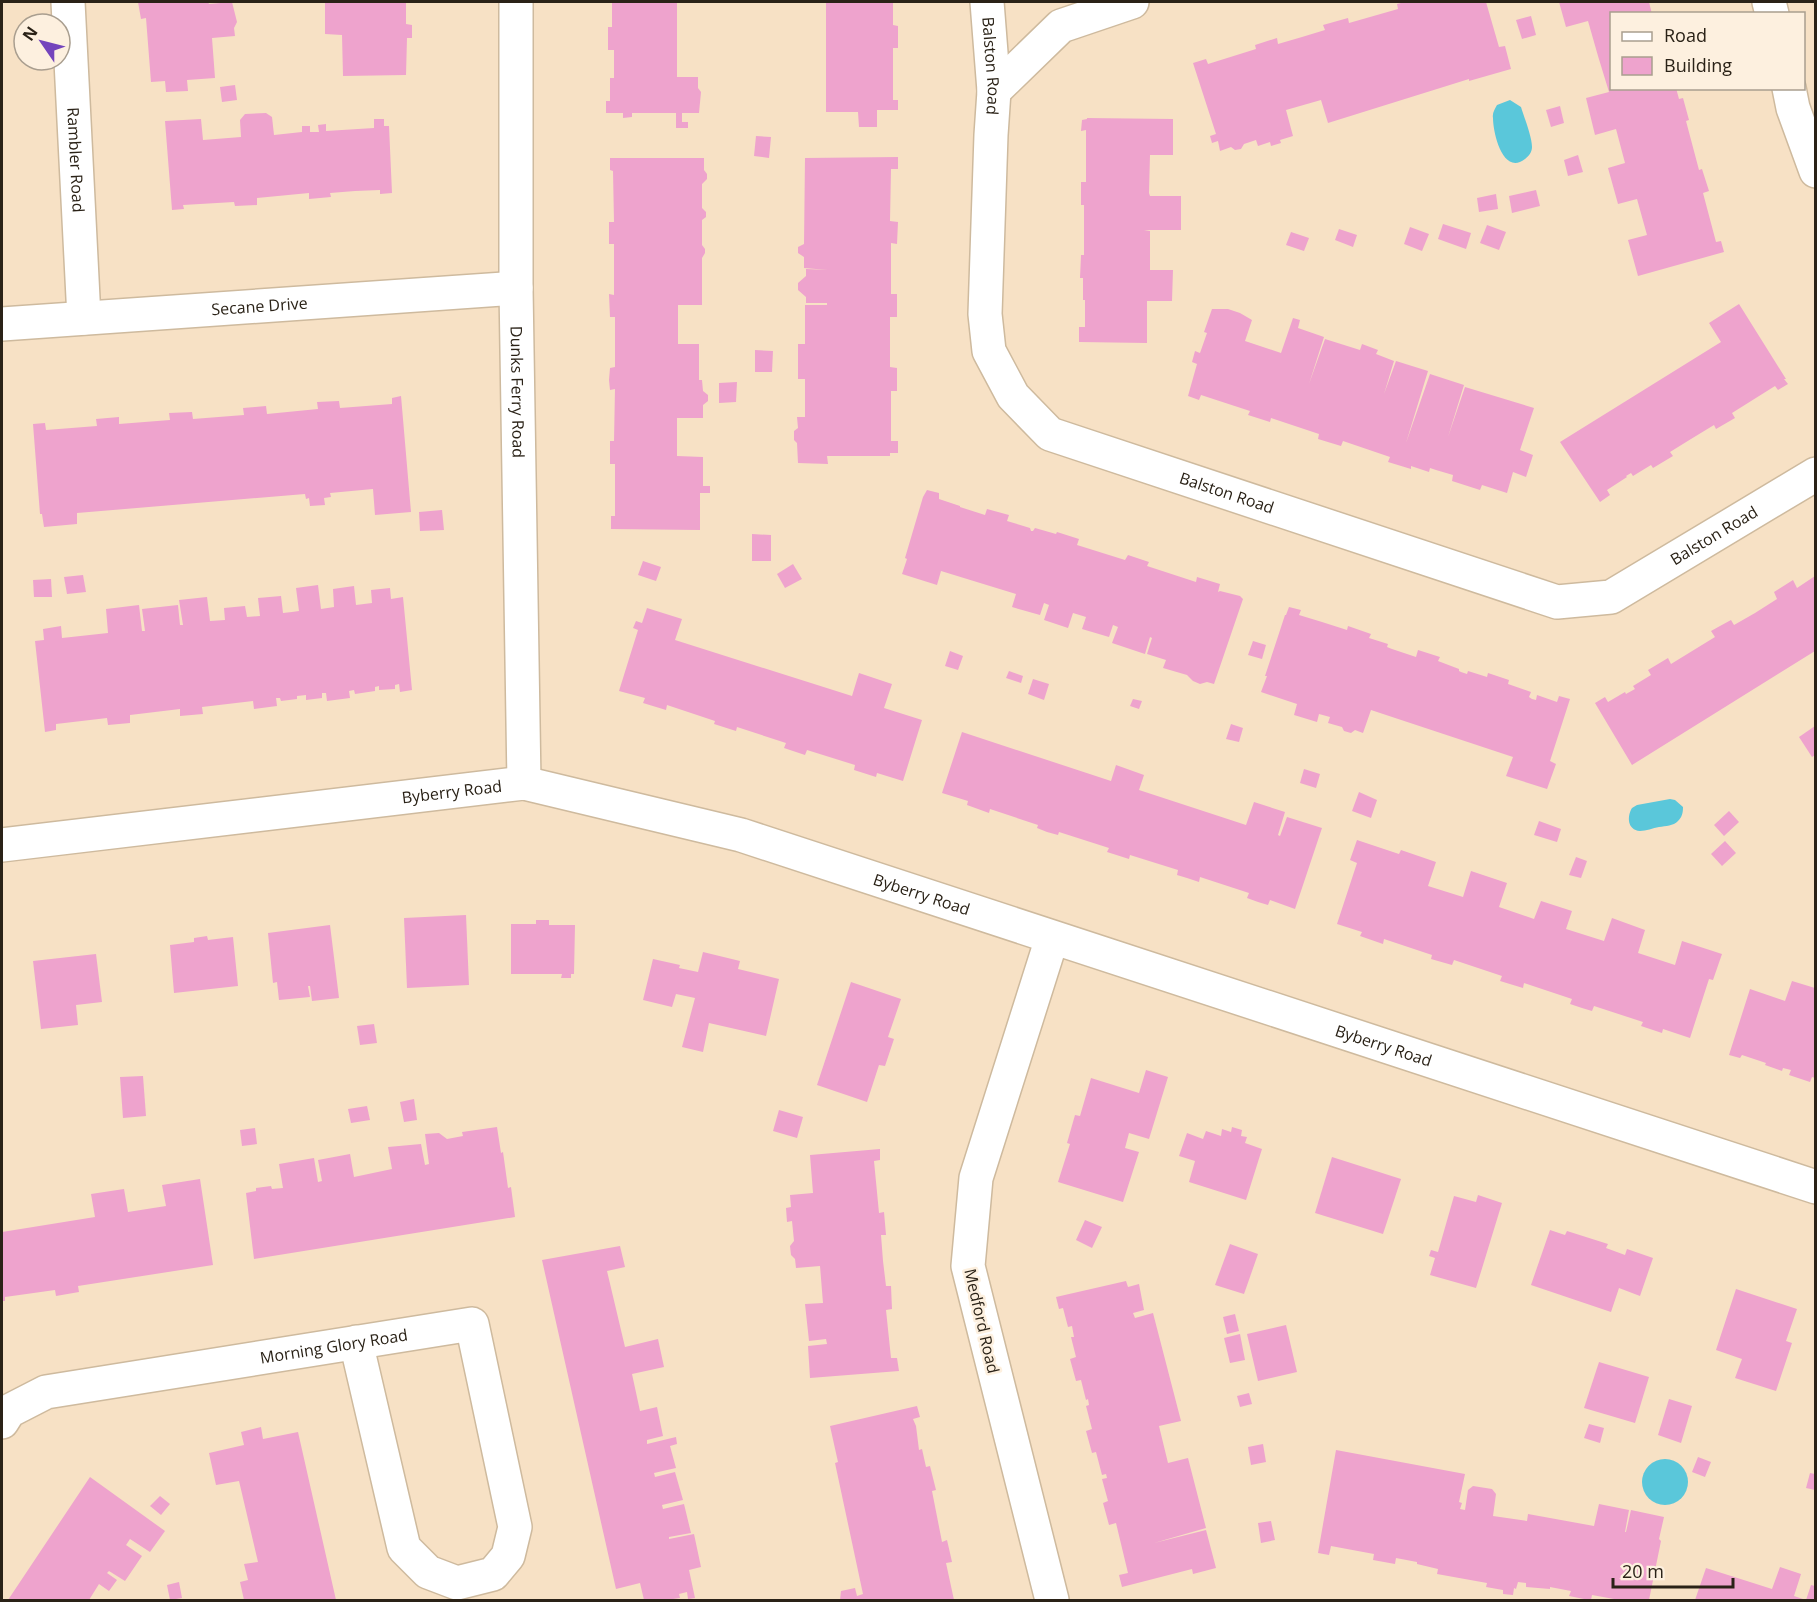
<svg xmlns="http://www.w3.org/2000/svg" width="1817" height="1602" viewBox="0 0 1817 1602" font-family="'Open Sans',sans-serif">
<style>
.water{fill:#5ac7da}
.building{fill:#eea3cd}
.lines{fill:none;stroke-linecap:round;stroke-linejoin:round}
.minor-casing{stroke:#ceba9e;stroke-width:36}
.minor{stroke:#fff;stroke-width:33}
.labels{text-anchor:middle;stroke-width:5;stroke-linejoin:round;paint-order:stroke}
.street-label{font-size:16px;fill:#2a2217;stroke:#fdf0df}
</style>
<rect width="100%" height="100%" fill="#f7e1c5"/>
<g class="water">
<path d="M 1510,100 L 1521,107 C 1524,117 1532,137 1532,147 C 1532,152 1529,156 1525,159 C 1503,176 1493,133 1493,118 C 1492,113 1495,109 1497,105 Z"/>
<path d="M 1670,799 L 1675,800 L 1683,807 C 1683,813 1682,817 1678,821 C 1673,826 1666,826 1659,827 C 1653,828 1646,831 1640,831 C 1627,830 1627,816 1632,808 L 1637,805 Z"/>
<circle cx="1665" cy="1482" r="23"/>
</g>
<g class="building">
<polygon points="138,2 208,2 209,4 232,2 237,22 234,28 235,36 212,38 215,78 187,80 188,91 166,92 165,81 151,82 146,18 141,19"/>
<polygon points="325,2 406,2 406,24 412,25 412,38 407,38 406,75 343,76 342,35 325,34"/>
<polygon points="612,2 677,2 677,77 698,77 698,88 701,92 699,113 682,113 682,122 688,122 688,128 676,128 676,113 632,113 632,117 623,118 623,113 606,113 606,101 610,101 610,78 614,78 614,50 608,50 608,27 612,27"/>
<polygon points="826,2 893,2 893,25 898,26 898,48 893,48 893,100 898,100 898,110 877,110 877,127 859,127 858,112 826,112"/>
<polygon points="1405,2 1420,2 1420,3 1425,2 1486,2 1499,47 1505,46 1511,69 1469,81 1469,79 1328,123 1321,100 1286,110 1293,136 1280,140 1281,143 1271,146 1270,142 1258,146 1256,140 1244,144 1241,149 1235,150 1231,147 1220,151 1218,141 1212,143 1210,136 1216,134 1193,63 1206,59 1208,64 1256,49 1255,45 1277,38 1278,44 1302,37 1325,30 1323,25 1348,18 1349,23 1398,9 1397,4"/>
<polygon points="1559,2 1649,2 1652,14 1611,14 1611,88 1676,88 1679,99 1683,98 1689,120 1686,121 1699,170 1702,169 1709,191 1703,193 1716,242 1721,241 1724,252 1638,276 1628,240 1647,235 1637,199 1618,204 1608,168 1625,163 1616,129 1595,135 1586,98 1609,92 1598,56 1588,21 1566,27"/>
<polygon points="1531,16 1536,35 1522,39 1516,20"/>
<polygon points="235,85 237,100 222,102 220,87"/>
<polygon points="1560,106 1564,123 1551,127 1546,110"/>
<polygon points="266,113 272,117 274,135 302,132 302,126 310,126 310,132 319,132 318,125 326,124 326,131 374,128 374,119 384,119 384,126 389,126 392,193 380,194 380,190 355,191 330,193 331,197 309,199 309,193 257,198 257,205 235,206 234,202 183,205 184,209 172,210 165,121 201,119 203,140 241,137 240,120 245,114"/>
<polygon points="1087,118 1173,119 1173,155 1150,155 1149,193 1150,196 1181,196 1181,230 1144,230 1150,231 1150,270 1173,270 1172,301 1147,301 1147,343 1079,342 1079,327 1085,327 1085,300 1083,300 1083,278 1080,278 1081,255 1084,255 1084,205 1081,205 1081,182 1086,182 1086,130 1081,131 1082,120 1087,119"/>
<polygon points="756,136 771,137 769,158 754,156"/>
<polygon points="1578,155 1583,172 1568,176 1564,160"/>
<polygon points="898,157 898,169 891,169 890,221 898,222 897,244 891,243 891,294 897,294 897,317 890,317 890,367 897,368 897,391 891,391 891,441 898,441 898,453 890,453 890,456 827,456 828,464 798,463 797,443 794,440 794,431 798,428 797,417 805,417 805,379 798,379 798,344 805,344 805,305 827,305 827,303 806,303 806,297 798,290 798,283 806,276 806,269 828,270 804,268 804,257 798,253 798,247 804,244 805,158"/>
<polygon points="610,158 704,158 704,170 707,174 707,179 702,184 702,208 706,212 706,217 702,220 702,245 705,249 705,253 702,258 702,305 678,305 678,344 699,344 699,380 702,380 703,391 708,395 708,401 703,405 703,418 677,418 677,456 703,457 703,486 710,486 710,493 700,493 700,530 611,529 611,516 615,516 615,464 610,464 610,441 614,441 615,389 610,390 609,380 610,368 615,367 615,317 610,317 609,294 614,295 614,244 609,244 609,222 614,222 613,171 610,170"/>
<polygon points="1536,190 1540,206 1512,213 1509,196"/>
<polygon points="1496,194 1498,209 1479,212 1477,198"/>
<polygon points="1443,224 1471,233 1466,249 1438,239"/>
<polygon points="1487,225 1506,232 1499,250 1480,243"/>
<polygon points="1410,227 1429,234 1422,251 1404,244"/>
<polygon points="1339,229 1357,235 1353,247 1335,240"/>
<polygon points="1291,232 1309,238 1304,251 1286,245"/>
<polygon points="1739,304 1786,379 1784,379 1788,384 1778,390 1775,386 1732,413 1735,418 1716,429 1714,425 1691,439 1670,452 1673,456 1653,468 1651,465 1633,476 1631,473 1626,476 1627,477 1607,490 1610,495 1600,502 1560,442 1721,342 1709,323"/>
<polygon points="1212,309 1228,309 1240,313 1252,320 1245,341 1281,353 1293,318 1300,320 1298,328 1324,337 1309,384 1325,339 1360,350 1362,344 1378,350 1376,354 1394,361 1384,394 1396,361 1428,371 1406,443 1430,374 1464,385 1448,437 1465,387 1534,408 1520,450 1533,455 1526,477 1513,472 1507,493 1482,485 1480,490 1452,481 1453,475 1436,470 1430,468 1429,472 1411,466 1411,469 1388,462 1390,457 1343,441 1341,446 1318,439 1319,434 1271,418 1270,422 1248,415 1250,411 1201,395 1199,400 1188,396 1197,364 1192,362 1195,351 1200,353 1207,333 1204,332"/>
<polygon points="755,350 773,351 772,372 755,372"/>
<polygon points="737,382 736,402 719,403 719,383"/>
<polygon points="401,396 411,512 375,515 373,489 330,493 331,497 324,498 325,505 310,506 309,498 306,499 305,494 77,513 77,524 44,527 42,514 40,514 33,424 45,423 46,430 97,426 96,419 119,417 119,424 170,420 169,413 192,412 193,419 244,415 243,408 255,407 266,406 267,414 318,409 317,402 339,401 340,408 392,404 392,398"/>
<polygon points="927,490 939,493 939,499 960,506 960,507 985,515 987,509 1009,515 1007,521 1030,528 1031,531 1033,531 1035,528 1056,534 1057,532 1079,539 1077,545 1125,560 1128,555 1149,562 1147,566 1196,582 1197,577 1220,584 1218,592 1220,591 1240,596 1243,599 1214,684 1207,682 1200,684 1193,681 1187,675 1163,668 1166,660 1147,654 1152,638 1150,637 1145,654 1112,643 1118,627 1113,625 1109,637 1082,629 1086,617 1073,613 1068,628 1044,620 1049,605 1044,603 1040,615 1012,607 1016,594 941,571 937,585 902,574 907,559 905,558 923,497"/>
<polygon points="442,510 444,530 420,531 419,512"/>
<polygon points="752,534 771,535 771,561 752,561"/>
<polygon points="643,561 661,567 656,581 638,575"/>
<polygon points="793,564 802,579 785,588 777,574"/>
<polygon points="83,575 86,592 67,594 64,577"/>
<polygon points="1815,576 1815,651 1632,765 1595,703 1605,697 1608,702 1625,692 1626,694 1635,689 1633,686 1651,675 1648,670 1668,658 1671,664 1715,637 1711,631 1720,626 1731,620 1734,625 1755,613 1777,599 1774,592 1793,580 1797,588"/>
<polygon points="51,579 52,597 34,597 33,580"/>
<polygon points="318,585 321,609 334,607 333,589 354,586 356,605 372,603 371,590 390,588 391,599 403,597 412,690 400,692 399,684 395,685 395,689 379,690 379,686 375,687 375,691 355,694 354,690 349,691 350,698 327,701 326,693 322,693 322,698 306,700 306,695 297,696 297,699 281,701 280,698 276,698 277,706 254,709 253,701 202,707 203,714 180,716 180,709 130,715 130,723 108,725 107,718 56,724 56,730 45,732 35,641 44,640 43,629 61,626 62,638 108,633 106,609 139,605 142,631 145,631 142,609 178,605 180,625 183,625 179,600 207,597 210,621 225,620 224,608 245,606 247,617 260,616 258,598 281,596 283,613 292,612 299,611 296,588"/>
<polygon points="1289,607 1301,610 1299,615 1322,622 1347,630 1348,626 1371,634 1369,638 1388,644 1387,647 1392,649 1416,657 1418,650 1440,657 1438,661 1459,669 1459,671 1461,672 1467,674 1468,671 1487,677 1488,673 1509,680 1508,684 1531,692 1529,697 1532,699 1536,700 1537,695 1557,702 1559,696 1570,699 1550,761 1556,764 1547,789 1506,776 1513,757 1371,710 1363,733 1355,730 1351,733 1344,731 1342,727 1328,723 1330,717 1319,714 1317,722 1294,715 1297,704 1261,692 1267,676 1265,676 1285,615 1286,615"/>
<polygon points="647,608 682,619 675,640 852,696 859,673 892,684 884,708 922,720 903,781 877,773 876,777 854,770 855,765 807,750 805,755 784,748 786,743 737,727 736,731 714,724 715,721 667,705 666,710 643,703 645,698 619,691 638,630 633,628 636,621 642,623"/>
<polygon points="1253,641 1266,645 1262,659 1248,655"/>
<polygon points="950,651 963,656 958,670 945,666"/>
<polygon points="1009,671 1023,676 1021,683 1006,678"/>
<polygon points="1033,679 1049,684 1044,700 1028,694"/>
<polygon points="1133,699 1142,701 1139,709 1130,706"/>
<polygon points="1231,724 1243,728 1239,742 1226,739"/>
<polygon points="1815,726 1815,755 1812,757 1799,737"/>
<polygon points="962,732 1111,781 1116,765 1144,775 1139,790 1246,825 1254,802 1285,812 1278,835 1280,836 1287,817 1322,828 1295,909 1270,900 1268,905 1258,902 1247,898 1249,893 1200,877 1199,882 1187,878 1177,875 1178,870 1130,855 1129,859 1107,852 1109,848 1059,832 1058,835 1047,832 1037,828 1038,825 990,809 989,813 967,805 968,801 942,793"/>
<polygon points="1304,769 1320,774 1316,788 1300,783"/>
<polygon points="1359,792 1377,800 1371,818 1352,811"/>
<polygon points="1729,811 1739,822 1724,836 1714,825"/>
<polygon points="1539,821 1561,829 1557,842 1534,835"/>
<polygon points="1357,840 1399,854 1401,850 1436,862 1428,886 1463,897 1471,871 1507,883 1499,907 1534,919 1541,901 1572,911 1566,929 1604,941 1612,918 1645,930 1638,953 1675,965 1682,941 1722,954 1713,980 1709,979 1690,1038 1663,1029 1662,1033 1641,1026 1643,1022 1594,1006 1592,1011 1582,1008 1570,1004 1572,999 1524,983 1523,988 1500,981 1502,976 1454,960 1452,965 1431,959 1432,955 1384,939 1383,944 1360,936 1362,932 1337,924 1357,863 1350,860"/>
<polygon points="1725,841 1736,853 1722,866 1711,854"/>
<polygon points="1576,857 1587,861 1581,878 1569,875"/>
<polygon points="466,915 469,985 407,988 404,918"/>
<polygon points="536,920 549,920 549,925 575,925 574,974 571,974 571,978 561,978 562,974 511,974 511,924 536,924"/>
<polygon points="330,925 339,998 312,1001 310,986 308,986 310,997 279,1000 277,982 273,983 268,933"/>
<polygon points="207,936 208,940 233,937 238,986 174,993 170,945 194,942 194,938"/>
<polygon points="703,952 740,961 738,969 779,979 766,1036 709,1023 703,1052 682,1047 695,998 676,994 672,1007 643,1000 653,959 680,965 679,968 698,972"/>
<polygon points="96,954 102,1002 76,1005 78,1025 41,1029 33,961"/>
<polygon points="1792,981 1815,988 1815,1078 1812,1077 1810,1082 1789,1075 1791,1070 1783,1068 1782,1071 1765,1065 1766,1063 1742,1055 1740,1058 1729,1055 1750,989 1785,1001"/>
<polygon points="851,982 901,999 888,1037 894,1039 885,1066 879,1065 867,1102 817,1085"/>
<polygon points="374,1024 377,1043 360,1045 357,1026"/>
<polygon points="1146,1070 1168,1077 1149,1139 1129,1133 1125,1148 1139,1152 1123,1202 1058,1182 1070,1144 1067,1143 1075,1115 1080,1116 1091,1078 1139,1093"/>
<polygon points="143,1076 146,1116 123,1118 120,1077"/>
<polygon points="414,1099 417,1120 404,1122 400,1102"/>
<polygon points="367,1106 370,1120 351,1123 348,1109"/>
<polygon points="779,1110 803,1117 797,1138 773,1131"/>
<polygon points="497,1127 501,1153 503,1152 508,1188 511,1187 515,1217 254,1259 246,1193 256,1191 256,1188 271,1186 272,1189 283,1188 279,1164 314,1158 318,1182 322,1181 318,1160 350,1154 354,1177 392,1169 388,1147 421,1144 425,1165 429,1164 425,1134 439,1133 447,1139 463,1136 462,1132"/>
<polygon points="1232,1127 1242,1130 1241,1136 1247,1137 1245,1143 1262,1149 1246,1200 1189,1182 1195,1161 1179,1156 1187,1133 1203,1139 1206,1131 1221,1136 1222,1129 1231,1132"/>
<polygon points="255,1128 257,1144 242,1146 240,1130"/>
<polygon points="880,1149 880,1160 874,1161 879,1213 884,1212 886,1235 881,1235 883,1261 886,1286 891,1286 892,1309 886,1310 891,1358 897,1358 899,1371 810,1378 808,1346 827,1344 826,1339 809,1341 805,1304 823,1303 820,1266 796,1268 795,1259 791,1255 790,1246 794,1241 792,1221 787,1222 786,1208 791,1207 790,1195 813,1193 810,1155"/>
<polygon points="1332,1157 1401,1179 1383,1234 1315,1213"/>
<polygon points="200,1179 213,1265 78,1286 79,1292 56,1296 55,1290 5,1297 5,1301 2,1301 2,1232 95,1217 91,1194 124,1189 128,1212 166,1206 162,1185"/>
<polygon points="1478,1195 1502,1203 1476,1288 1430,1275 1435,1258 1429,1256 1431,1250 1438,1252 1454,1196 1476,1202"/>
<polygon points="1085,1220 1102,1227 1092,1248 1076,1240"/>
<polygon points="1550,1230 1565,1235 1567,1231 1608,1244 1606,1248 1625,1255 1627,1249 1653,1258 1640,1296 1619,1288 1611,1312 1531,1285"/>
<polygon points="1230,1244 1258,1254 1244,1294 1215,1285"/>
<polygon points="620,1246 625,1267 607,1271 625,1347 658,1339 664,1367 632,1374 640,1411 657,1407 663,1436 647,1440 647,1444 676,1437 677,1444 670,1446 676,1468 654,1473 655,1477 675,1472 683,1500 662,1505 663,1509 684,1504 691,1533 669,1537 669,1539 694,1534 701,1567 689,1570 695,1598 688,1599 687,1592 679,1594 680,1598 666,1600 644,1600 640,1583 616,1589 542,1260"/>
<polygon points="1126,1281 1128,1287 1139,1284 1144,1310 1133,1313 1135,1318 1153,1313 1181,1421 1159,1426 1168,1463 1188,1458 1206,1528 1154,1543 1206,1530 1216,1568 1193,1574 1192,1569 1122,1587 1119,1575 1128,1573 1116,1523 1109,1525 1103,1503 1108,1501 1102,1479 1107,1478 1106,1474 1102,1475 1096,1452 1092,1453 1086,1431 1092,1429 1086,1406 1089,1405 1088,1399 1086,1400 1081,1380 1076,1381 1070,1359 1076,1357 1071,1337 1074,1337 1072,1326 1068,1327 1063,1308 1059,1309 1056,1297"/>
<polygon points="1736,1289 1797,1309 1786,1341 1792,1343 1776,1391 1735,1378 1742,1359 1716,1350"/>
<polygon points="1235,1314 1239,1331 1227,1334 1223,1317"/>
<polygon points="1286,1325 1297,1372 1258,1381 1247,1334"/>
<polygon points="1240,1334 1245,1360 1230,1363 1224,1338"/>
<polygon points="1599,1362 1649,1377 1635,1423 1584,1408"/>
<polygon points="1249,1393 1252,1404 1240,1407 1237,1396"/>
<polygon points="1669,1399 1692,1406 1681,1443 1658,1435"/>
<polygon points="917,1406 920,1417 913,1419 916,1426 919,1450 922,1449 926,1467 930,1466 936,1490 932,1491 942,1542 947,1540 950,1553 952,1562 946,1563 954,1600 840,1600 841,1591 855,1588 857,1596 863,1594 835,1463 838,1462 830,1426"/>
<polygon points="1589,1424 1604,1428 1600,1443 1584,1438"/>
<polygon points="261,1427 263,1439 298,1432 336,1600 244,1600 240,1582 248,1580 244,1564 258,1562 247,1515 239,1481 216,1485 209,1453 244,1445 241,1432"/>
<polygon points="1263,1444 1266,1462 1251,1465 1248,1447"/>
<polygon points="1336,1450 1465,1474 1459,1502 1462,1503 1460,1509 1465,1510 1468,1490 1473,1486 1492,1489 1496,1494 1493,1516 1527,1521 1528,1514 1594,1526 1599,1504 1629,1510 1625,1532 1626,1532 1631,1510 1664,1517 1659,1539 1661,1541 1649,1600 1614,1600 1614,1599 1592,1595 1591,1600 1589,1600 1569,1596 1571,1591 1550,1587 1550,1589 1526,1587 1526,1583 1518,1582 1516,1589 1514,1588 1513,1595 1503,1594 1503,1590 1486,1587 1487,1583 1437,1574 1438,1569 1417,1564 1417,1562 1396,1558 1395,1564 1373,1560 1374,1554 1331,1546 1329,1555 1318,1553"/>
<polygon points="1698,1457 1711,1462 1705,1477 1692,1472"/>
<polygon points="1810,1473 1815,1474 1815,1490 1806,1488"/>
<polygon points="90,1477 165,1531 150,1552 130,1539 126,1545 142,1556 125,1581 109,1571 107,1573 117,1580 109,1591 99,1584 89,1600 8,1600"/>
<polygon points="160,1496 170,1504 161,1515 150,1506"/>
<polygon points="1271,1521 1275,1540 1261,1543 1258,1523"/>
<polygon points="1780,1567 1801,1574 1794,1596 1806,1600 1811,1585 1815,1586 1815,1600 1695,1600 1706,1568 1772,1589"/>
<polygon points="179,1582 182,1598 170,1600 167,1585"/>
</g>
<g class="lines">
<defs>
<g id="minor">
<path id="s1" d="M 68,2 L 84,318"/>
<path id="s2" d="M 516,2 L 516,288 L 524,783"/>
<path id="s3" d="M 987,2 L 994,91 L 991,135 L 985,314 L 989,351 L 1013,396 L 1050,434 L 1557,602 L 1611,597 L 1816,474"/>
<polyline points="1769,2 1772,14"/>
<polyline points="1789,88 1793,108 1816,171"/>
<polyline points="994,91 1061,26 1132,2"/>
<path id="s4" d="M 2,324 L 516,288"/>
<path id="s5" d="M 2,845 L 524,783 L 741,835 L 1816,1187"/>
<path id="s6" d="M 2,1422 L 9,1411 L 46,1392 L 472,1324 L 515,1527 L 508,1556 L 493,1574 L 457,1583 L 428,1572 L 404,1548 L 356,1342"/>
<polyline points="1052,1600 968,1266 976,1178 1052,938"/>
</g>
</defs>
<use href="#minor" class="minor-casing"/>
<use href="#minor" class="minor"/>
</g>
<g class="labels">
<g class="street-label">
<text dy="6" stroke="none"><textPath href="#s3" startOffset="64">Balston Road</textPath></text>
<text dy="6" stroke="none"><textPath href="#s1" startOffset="158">Rambler Road</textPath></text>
<text dy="6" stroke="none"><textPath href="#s4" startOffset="258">Secane Drive</textPath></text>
<text dy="6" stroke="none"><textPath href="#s2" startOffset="390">Dunks Ferry Road</textPath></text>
<text dy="6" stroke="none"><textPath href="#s3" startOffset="640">Balston Road</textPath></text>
<text dy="6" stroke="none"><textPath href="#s3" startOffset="1162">Balston Road</textPath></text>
<text dy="6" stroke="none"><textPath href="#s5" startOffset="453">Byberry Road</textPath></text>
<text dy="6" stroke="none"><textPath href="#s5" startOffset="939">Byberry Road</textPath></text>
<text dy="6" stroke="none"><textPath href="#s5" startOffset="1425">Byberry Road</textPath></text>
<text transform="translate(982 1321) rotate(77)" y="6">Medford Road</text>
<text dy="6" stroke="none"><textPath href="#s6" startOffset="346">Morning Glory Road</textPath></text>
</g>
</g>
<rect width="1817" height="1602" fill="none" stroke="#2a2217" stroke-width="6"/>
<rect x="1610" y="12" width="195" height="78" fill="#fdf0df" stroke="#a99e8f" stroke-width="1.5"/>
<rect x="1622" y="32" width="30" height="9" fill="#ffffff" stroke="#a99e8f" stroke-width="1.5"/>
<text x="1664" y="42" font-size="18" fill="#2a2217">Road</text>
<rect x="1622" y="57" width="30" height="18" fill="#eea3cd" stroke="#a99e8f" stroke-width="1.5"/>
<text x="1664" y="72" font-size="18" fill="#2a2217">Building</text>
<g transform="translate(42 42) rotate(305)"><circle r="28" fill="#fdf0df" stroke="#a99e8f" stroke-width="1.5"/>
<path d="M0-4.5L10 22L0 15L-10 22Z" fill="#7444bc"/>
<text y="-9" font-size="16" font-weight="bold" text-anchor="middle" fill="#2a2217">N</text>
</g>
<path d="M1613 1578v9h120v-9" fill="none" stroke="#2a2217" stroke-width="3"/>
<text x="1622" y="1578" font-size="18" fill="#2a2217" stroke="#fdf0df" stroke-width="4.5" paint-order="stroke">20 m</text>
</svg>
